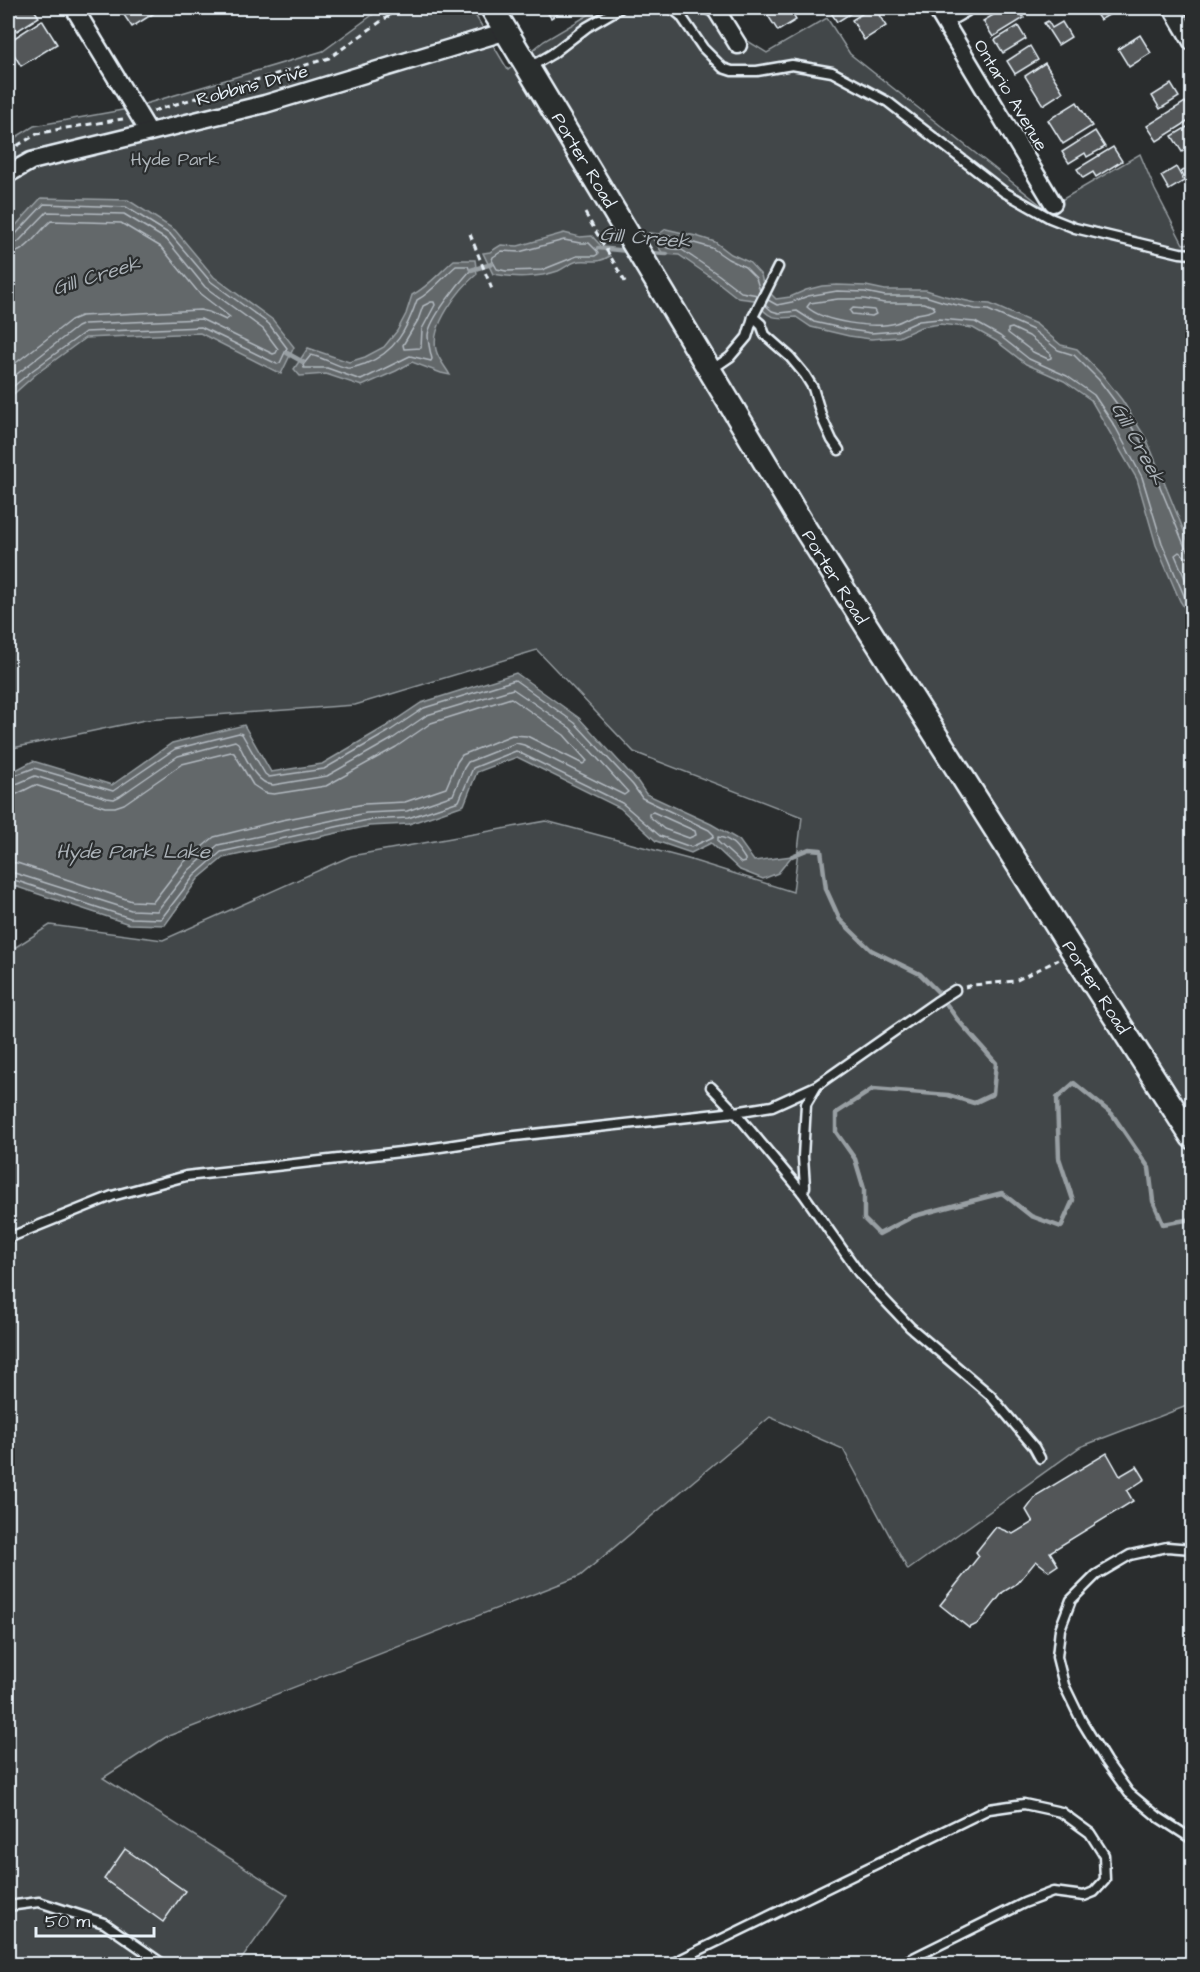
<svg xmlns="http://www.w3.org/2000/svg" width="1200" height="1972" viewBox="0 0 1200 1972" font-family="'Architects Daughter',sans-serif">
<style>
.green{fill:#424648;stroke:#959ca0;stroke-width:1.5}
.water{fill:#63686b;stroke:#989fa3;stroke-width:1.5}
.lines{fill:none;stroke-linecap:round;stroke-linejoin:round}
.shore{stroke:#b3bac0;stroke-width:1.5}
.stream{stroke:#989fa3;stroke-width:4.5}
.building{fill:#535759;stroke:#e8f1f8;stroke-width:1.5}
.service-casing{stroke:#e8f1f8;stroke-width:13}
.minor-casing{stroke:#e8f1f8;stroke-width:21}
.secondary-casing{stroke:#e8f1f8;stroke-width:27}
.path{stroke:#e8f1f8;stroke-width:3;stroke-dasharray:6 4.5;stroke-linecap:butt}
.service{stroke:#2a2d2e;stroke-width:8}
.minor{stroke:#2a2d2e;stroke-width:16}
.secondary{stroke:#2a2d2e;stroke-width:22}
.labels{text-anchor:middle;stroke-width:4.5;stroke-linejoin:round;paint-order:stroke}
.street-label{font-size:18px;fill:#e8f1f8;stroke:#2a2d2e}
.park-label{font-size:18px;fill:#aeb5ba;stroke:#2a2d2e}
.water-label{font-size:20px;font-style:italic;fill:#acb3b9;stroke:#2a2d2e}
</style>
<rect width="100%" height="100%" fill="#2a2d2e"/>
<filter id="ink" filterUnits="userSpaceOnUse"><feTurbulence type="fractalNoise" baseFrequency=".0167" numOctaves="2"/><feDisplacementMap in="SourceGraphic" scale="12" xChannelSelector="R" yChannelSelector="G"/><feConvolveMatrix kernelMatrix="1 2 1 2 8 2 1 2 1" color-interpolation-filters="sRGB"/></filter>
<g filter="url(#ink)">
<polygon class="green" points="382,8 471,8 508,70 544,41 600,8 694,8 767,53 827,18 850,54 1046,209 1140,154 1155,190 1183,244 1192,243 1192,1404 1080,1447 908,1570 843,1449 770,1417 580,1576 166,1737 103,1778 288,1895 238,1964 8,1964 8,952 50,925 163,940 351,856 546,821 688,859 793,892 802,817 634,752 537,650 355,705 145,720 8,749 8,142 34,126 128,109 323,51"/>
<g class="water">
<polygon points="41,198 128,200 175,230 214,277 273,320 294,347 281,374 200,333 85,338 36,374 8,399 8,234"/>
<path d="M 666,229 L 696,236 L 715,242 L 731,254 L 749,262 L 761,275 L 764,287 L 776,299 L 790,297 L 806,290 L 822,286 L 837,285 L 866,286 L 885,290 L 926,290 L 945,296 L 976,303 L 990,304 L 1036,324 L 1061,345 L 1077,349 L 1103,376 L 1122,400 L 1147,440 L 1192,551 L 1192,619 L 1180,601 L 1156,545 L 1137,479 L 1091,400 L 1064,381 L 1026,364 L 996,341 L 973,328 L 940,324 L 921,327 L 899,337 L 871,339 L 849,336 L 811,327 L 796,317 C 773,319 769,319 754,300 L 738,298 L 715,280 L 679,255 L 663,254 L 649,233 L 659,234 Z"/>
<path d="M 564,233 L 580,237 L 592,236 L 610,256 C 597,264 593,260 579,261 C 571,262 565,268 558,271 C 538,278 513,278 493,274 L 483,253 L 490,252 L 501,245 L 518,246 Z"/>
<path d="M 454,260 L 475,260 L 477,274 C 459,289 430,326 436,350 C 438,359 445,366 450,375 L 441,373 L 412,362 L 396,371 L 362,386 L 326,374 L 300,376 L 294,369 L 308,348 L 349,362 L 365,357 L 384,347 L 397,331 L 406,314 L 412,295 C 427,288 441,271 454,260 Z"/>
<polygon points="516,673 579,718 638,782 646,794 711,824 739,840 754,861 792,856 778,873 763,879 740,870 711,843 691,853 656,841 620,808 517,757 477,772 464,805 409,824 369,826 223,858 198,879 165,925 129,924 8,884 8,774 33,761 112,785 172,743 244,725 271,772 322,764 385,727 421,703"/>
</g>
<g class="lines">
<g class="shore">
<polyline points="8,238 14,236 44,204 126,207 171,235 210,281 269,324 287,348 280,363 277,364 201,327 85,332 33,370 8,391"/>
<polygon points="564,240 580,243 589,243 597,251 598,254 595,256 577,256 542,270 506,271 497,269 492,260 493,257 502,251 519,252"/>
<polyline points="8,245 18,242 47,212 124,214 167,240 205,287 263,329 278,349 276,353 273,354 201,319 84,324 77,327 8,381"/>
<path d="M 8,254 C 27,253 37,233 51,221 L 121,223 L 161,247 L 199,293 L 230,317 L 226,320 L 209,312 L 200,310 L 81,316 L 71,320 L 8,369"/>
<path d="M 456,266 L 468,266 L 470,271 C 459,283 430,318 428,335 C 428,343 430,351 432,359 L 431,361 L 410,356 L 361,380 L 327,368 L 304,368 L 303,365 L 311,355 C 324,358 335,365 347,368 C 352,369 360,365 365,364 C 396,352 407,329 417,300 C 432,292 443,277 456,266 Z"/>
<polyline points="758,295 741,292 719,275 682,250 667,248 662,239 669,236 712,248 728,259 745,267 756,278 760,291"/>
<path d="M 838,299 L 864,299 L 884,303 L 923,303 L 933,306 L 935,309 C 930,313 924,312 917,314 C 910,316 903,321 896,323 C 874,329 823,322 807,307 L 810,303 Z"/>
<polyline points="768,300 777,305 792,302 808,296 837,291 865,292 885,296 925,296 944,302 975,309 988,310 1033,330 1058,350 1074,355 1099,380 1117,404 1142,443 1185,547 1188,550 1192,550"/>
<polygon points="431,302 434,302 435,305 422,329 421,348 404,349 403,345 418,320 423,306"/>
<polyline points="765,305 772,311 779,313 797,311 814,322 850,330 871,333 897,331 919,321 939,319 975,322 1000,336 1029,359 1067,376 1094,395 1116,428 1142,477 1162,543 1185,598 1192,608"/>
<polygon points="853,308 874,310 876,314 872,316 852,314 850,311"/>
<polygon points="1012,328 1029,336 1051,354 1051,358 1048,359 1033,352 1008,333 1008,329"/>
<polyline points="1192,558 1186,557 1179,552 1175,555 1192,595"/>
<polyline points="8,778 34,768 113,791 175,749 239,733 242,734 265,774 269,777 324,769 388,732 424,708 515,680 575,723 633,785 642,798 709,830 714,835 713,837 691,847 660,836 622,803 516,751 473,768 459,801 408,818 368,820 221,852 194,876 161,919 130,918 8,878"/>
<path d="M 8,786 L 14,785 L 35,776 L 107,798 L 114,799 L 120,796 L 178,756 L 235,741 L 238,743 C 246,757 255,784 273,785 L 327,776 L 392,739 L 427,715 L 513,689 L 570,728 L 628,792 L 624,795 L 524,745 L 516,743 L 468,762 L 464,768 L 453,795 L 407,811 L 366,813 L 218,845 L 189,870 L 157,911 L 131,910 L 8,871"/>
<polyline points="8,795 17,794 35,785 105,807 115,807 124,804 182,764 231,752 234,753 253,785 265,793 274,794 326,786 396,747 431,723 511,698 564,735 587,761 583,764 527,736 512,735 462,755 457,762 446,788 405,802 364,804 282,820 214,837 183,863 153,902 132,901 17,863 8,862"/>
<polygon points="653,812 695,831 696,835 689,838 664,829 649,816 649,813"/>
<path d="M 718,837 C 731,838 738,848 745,859 L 745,862 L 741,863 L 718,842 Z"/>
</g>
<g class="stream">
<polyline points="598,248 628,251"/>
<polyline points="649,253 667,254"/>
<polyline points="471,270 492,264"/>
<polyline points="287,353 303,362"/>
<polyline points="792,856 809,849 821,850 826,889 840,920 871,950 920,974 938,992 957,1019 996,1063 993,1094 974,1103 948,1095 873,1089 836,1113 836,1132 855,1159 864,1189 864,1219 879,1234 914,1216 1002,1193 1031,1216 1061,1227 1073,1200 1059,1158 1057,1098 1074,1083 1112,1114 1149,1168 1153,1201 1163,1224 1192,1219"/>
</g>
</g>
<g class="building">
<polygon points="16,8 33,8 39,17 17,31 8,16 8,13"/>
<polygon points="129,8 153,8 156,12 132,27 122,12"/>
<polygon points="544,8 567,8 551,18"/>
<polygon points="763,8 789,8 796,20 778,31"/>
<polygon points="828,8 855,8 856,10 837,22"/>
<polygon points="871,8 891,8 879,15 886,26 864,40 852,20"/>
<polygon points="1005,8 1017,8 1024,18 993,37 983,21"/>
<polygon points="1092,8 1121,8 1100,20"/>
<polygon points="42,20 57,44 21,66 8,45 8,42"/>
<polygon points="1048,21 1052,28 1062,22 1071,37 1058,45 1044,23"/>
<polygon points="1018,26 1026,39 1003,53 995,40"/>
<polygon points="1140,35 1151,53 1129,67 1118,49"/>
<polygon points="1030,46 1038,60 1015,74 1007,61"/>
<polygon points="1045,63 1063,92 1043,105 1025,76"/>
<polygon points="1171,84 1179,97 1160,109 1152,96"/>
<polygon points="1077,102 1092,126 1063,144 1048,120"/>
<polygon points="1185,102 1192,115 1192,119 1157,141 1147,126"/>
<polygon points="1192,124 1192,145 1182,152 1172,136"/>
<polygon points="1095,131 1105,147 1087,157 1085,153 1069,163 1062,152"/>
<polygon points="1113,147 1122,161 1096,177 1093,172 1083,178 1077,169"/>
<polygon points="1192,165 1192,190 1181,172"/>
<polygon points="1176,167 1184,181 1169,190 1161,176"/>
<polygon points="1107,1453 1120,1476 1137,1466 1145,1479 1127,1491 1133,1501 1050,1552 1058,1565 1049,1571 1036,1561 1018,1583 1003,1592 979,1623 969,1628 940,1605 979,1556 976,1552 996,1527 1013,1534 1033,1522 1026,1510 1037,1495"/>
<polygon points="125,1849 185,1891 163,1922 104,1879"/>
</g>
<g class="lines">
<defs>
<g id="service">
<polyline points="671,8 681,16 703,48 723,68 732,71 757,71 792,65 832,72 888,102 1004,192 1050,218 1075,228 1180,253 1192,254"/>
<polyline points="530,67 552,54 587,27 620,8"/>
<polyline points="753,317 761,324 765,335 790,357 805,375 813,388 822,418 832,440 839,450"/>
<polyline points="711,370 730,357 747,337 753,317 778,267"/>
<polyline points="711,1087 735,1112 802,1192 859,1273 910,1327 990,1395 1034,1447 1040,1458"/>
<polyline points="802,1192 805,1187 803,1157 806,1104 816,1087"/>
<polyline points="8,1238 112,1196 186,1176 427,1149 506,1137 735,1112 772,1106 816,1086 936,1002 955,990"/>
<polyline points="1192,1549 1167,1547 1130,1555 1096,1575 1071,1600 1060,1629 1057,1657 1064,1685 1081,1720 1106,1761 1129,1793 1158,1817 1192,1839"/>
<polyline points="8,1906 39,1902 104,1923 163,1964"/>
<polyline points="671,1964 989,1809 1024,1804 1061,1812 1090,1833 1104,1855 1105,1880 1094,1892 1084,1896 1053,1892 1024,1903 901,1964"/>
</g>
<g id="minor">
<polyline points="74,8 149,132"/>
<polyline points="715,8 738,45"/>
<polyline points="936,8 1053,203"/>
<polyline points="1172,8 1192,42"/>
<polyline points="944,20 965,8"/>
<polyline points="8,174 31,161 265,104 507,31"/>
</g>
<polyline id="secondary" points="492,8 804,527 1072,950 1192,1137"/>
</defs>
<use href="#service" class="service-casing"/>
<use href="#minor" class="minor-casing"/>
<use href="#secondary" class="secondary-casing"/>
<g class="path">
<polyline points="153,111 329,58 400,8"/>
<polyline points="8,151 37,134 60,129 123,119"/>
<polyline points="585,213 627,285"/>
<polyline points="470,234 493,292"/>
<polyline points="965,987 973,985 1015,981 1058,960"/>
</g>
<use href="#service" class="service"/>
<use href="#minor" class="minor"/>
<use href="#secondary" class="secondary"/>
</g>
</g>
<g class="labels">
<g class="street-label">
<text transform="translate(252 85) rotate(-15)" y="6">Robbins Drive</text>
<text transform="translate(1011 95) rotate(59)" y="6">Ontario Avenue</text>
<text transform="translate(584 160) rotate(59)" y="6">Porter Road</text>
<text transform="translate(835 577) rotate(58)" y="6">Porter Road</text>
<text transform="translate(1096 987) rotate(57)" y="6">Porter Road</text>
</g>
<g class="park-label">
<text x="175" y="165">Hyde Park</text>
</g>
<g class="water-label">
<text transform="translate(645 237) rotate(5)" y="7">Gill Creek</text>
<text transform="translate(96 275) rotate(-17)" y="7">Gill Creek</text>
<text transform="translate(1139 443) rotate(61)" y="7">Gill Creek</text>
<text x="133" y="858">Hyde Park Lake</text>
</g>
</g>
<rect width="1200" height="1972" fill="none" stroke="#2a2d2e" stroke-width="30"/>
<rect x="15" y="15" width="1170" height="1942" fill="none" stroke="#e8f1f8" stroke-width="2" filter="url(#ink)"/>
<path d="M36 1927v9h118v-9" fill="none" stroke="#e8f1f8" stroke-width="3"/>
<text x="45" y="1927" font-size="18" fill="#e8f1f8" stroke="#2a2d2e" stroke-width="4.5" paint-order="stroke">50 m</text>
</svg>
